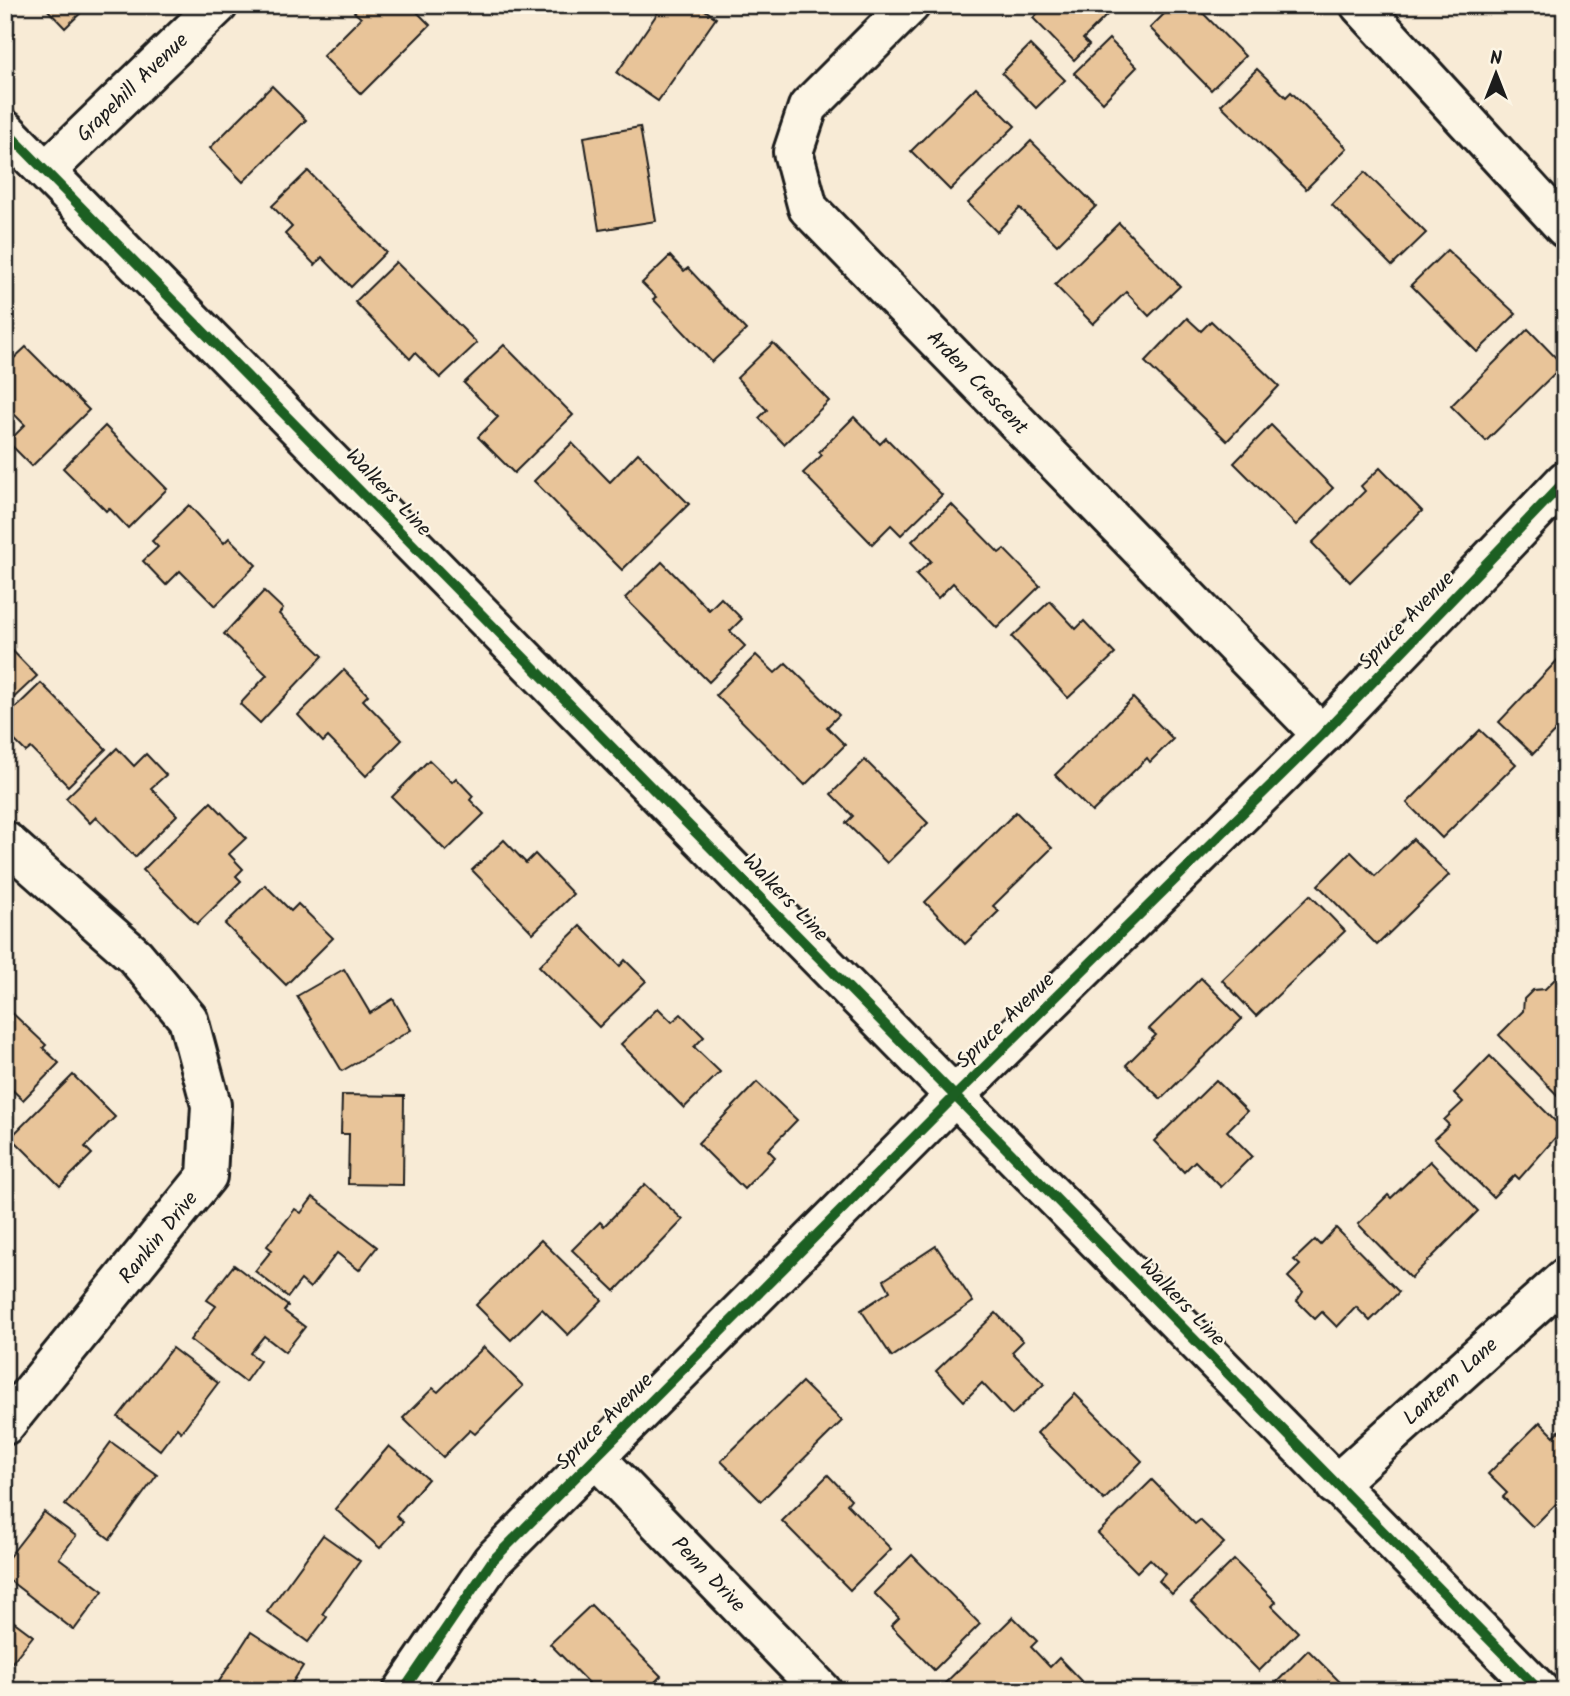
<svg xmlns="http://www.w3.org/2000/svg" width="1570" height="1696" viewBox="0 0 1570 1696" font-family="Kalam,sans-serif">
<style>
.building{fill:#e8c499;stroke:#1c1c1c;stroke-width:2}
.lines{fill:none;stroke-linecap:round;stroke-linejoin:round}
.minor-casing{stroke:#1c1c1c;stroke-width:44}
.major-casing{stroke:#1c1c1c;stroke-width:44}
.minor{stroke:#fcf5e5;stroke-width:38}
.major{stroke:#fcf5e5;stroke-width:38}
.cycleway-casing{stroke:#fcf5e5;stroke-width:15}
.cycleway{stroke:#1b5e20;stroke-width:10}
.labels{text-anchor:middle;stroke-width:5;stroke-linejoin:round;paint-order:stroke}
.street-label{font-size:21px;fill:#1c1c1c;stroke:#fcf5e5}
</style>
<rect width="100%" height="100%" fill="#f8ebd6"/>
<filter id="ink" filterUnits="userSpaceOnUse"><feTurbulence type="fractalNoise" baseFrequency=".0143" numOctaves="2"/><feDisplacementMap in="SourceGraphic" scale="14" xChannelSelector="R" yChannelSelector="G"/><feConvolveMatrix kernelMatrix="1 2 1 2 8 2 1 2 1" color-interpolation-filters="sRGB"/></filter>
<g filter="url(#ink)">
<g class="building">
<polygon points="43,5 89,5 65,28"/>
<polygon points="361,5 410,5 430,25 361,94 323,56 361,18 354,12"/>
<polygon points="663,5 698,5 716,18 658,101 617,73"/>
<polygon points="1046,5 1117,5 1083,39 1089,45 1074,60 1033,18"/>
<polygon points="1173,5 1195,5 1245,56 1211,90 1150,28"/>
<polygon points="1109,39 1137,67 1103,102 1074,73"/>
<polygon points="1030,45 1065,80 1036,108 1002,73"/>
<polygon points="1257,69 1286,97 1291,92 1347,148 1306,189 1221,105"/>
<polygon points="272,86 306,120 243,182 210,148"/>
<polygon points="976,87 1015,126 950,190 911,151"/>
<polygon points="640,127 656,221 599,230 584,137"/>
<polygon points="1031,141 1096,206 1057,245 1020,208 997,232 968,203"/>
<polygon points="308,171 386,252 351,287 322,257 315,265 285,234 292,227 272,206"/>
<polygon points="1365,172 1426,233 1392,266 1332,205"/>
<polygon points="1119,223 1180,286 1149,316 1126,292 1093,324 1055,285"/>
<polygon points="1447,250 1516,314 1477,352 1411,285"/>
<polygon points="670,256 684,271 688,268 746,330 712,362 653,299 656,297 642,283"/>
<polygon points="396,262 477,343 440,378 415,353 410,359 355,302"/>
<polygon points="1187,318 1201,331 1211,321 1279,386 1227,441 1145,362"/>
<polygon points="1528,329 1563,365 1486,441 1451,406"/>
<polygon points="773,343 829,401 784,444 759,418 767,410 737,378"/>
<polygon points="504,345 573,415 514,473 478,437 498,417 464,383"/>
<polygon points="26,347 89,410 32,466 8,442 25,425 8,408 11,404 5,399 5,351 13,359"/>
<polygon points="854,417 880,444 886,438 942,495 901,535 891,525 872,544 803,473 822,455 819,452"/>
<polygon points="1271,425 1333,488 1296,525 1234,463"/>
<polygon points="105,426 167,489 128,528 109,508 106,511 63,468"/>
<polygon points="572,443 610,482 638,453 689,504 622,570 534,481"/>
<polygon points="1380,468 1422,511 1350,582 1312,543 1365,491 1361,486"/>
<polygon points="951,504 999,553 1004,549 1040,586 997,628 953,583 938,598 916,575 931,561 912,541"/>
<polygon points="189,505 224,543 229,538 256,565 215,606 180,571 166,585 143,561 158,547 152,541"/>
<polygon points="662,562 709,610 721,598 742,619 730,631 745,646 709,682 625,598"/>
<polygon points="264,591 283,609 279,614 323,656 260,723 240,704 267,675 224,634"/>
<polygon points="1050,601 1076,629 1084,621 1115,654 1068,698 1012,637"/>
<polygon points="5,643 37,676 5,706"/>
<polygon points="1565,652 1565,727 1562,724 1533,754 1499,722"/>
<polygon points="756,655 775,673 786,663 839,715 827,727 845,745 805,785 716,695"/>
<polygon points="344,670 368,695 363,700 402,740 366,776 328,737 323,742 298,715"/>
<polygon points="41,683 106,749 68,786 31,748 26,752 5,731 5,718"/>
<polygon points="1133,698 1173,739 1150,762 1147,758 1092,812 1055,775"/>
<polygon points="1480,730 1516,764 1442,838 1407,803"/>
<polygon points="117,748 134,766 146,754 166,775 151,788 177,815 135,857 96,817 90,823 66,798"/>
<polygon points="429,760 452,782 456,778 473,796 470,800 484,814 446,851 392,797"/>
<polygon points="865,760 928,823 887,863 846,823 853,816 831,794"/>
<polygon points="211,802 246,838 229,854 243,869 236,876 241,881 197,924 143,870"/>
<polygon points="1016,812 1052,848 993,906 999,911 965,944 925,902"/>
<polygon points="1413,839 1449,875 1377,945 1318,885 1351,852 1375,876"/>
<polygon points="504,840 526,863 535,854 573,894 533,933 472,870"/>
<polygon points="265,885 291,911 298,904 333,938 286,985 225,924"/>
<polygon points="1310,895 1345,931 1256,1016 1222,980"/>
<polygon points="580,926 620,966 625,960 646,981 599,1027 539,966"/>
<polygon points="344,969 370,1013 393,999 411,1030 342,1071 297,996"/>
<polygon points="1562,972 1565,974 1563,1101 1499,1035 1523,1011 1524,999 1533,990 1545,989"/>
<polygon points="1201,978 1242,1019 1161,1099 1126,1065 1156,1035 1149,1029"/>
<polygon points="6,1007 46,1045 43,1048 59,1063 23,1100 5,1083"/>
<polygon points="658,1008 672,1022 681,1014 704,1037 694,1047 720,1072 684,1108 621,1044"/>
<polygon points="1490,1056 1563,1129 1519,1179 1515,1175 1493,1197 1434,1139 1449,1125 1444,1120 1463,1102 1454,1093"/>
<polygon points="73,1075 115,1117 85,1147 92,1154 60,1186 11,1137"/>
<polygon points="1216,1080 1247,1111 1227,1131 1252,1156 1221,1187 1195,1161 1184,1172 1154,1141"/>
<polygon points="757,1082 797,1120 768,1150 775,1157 744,1189 698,1143"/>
<polygon points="342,1095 404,1096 403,1185 348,1184 349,1134 341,1134"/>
<polygon points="1430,1161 1478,1211 1411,1278 1358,1224 1388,1195 1391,1198"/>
<polygon points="645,1184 683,1220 615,1291 572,1250 600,1222 604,1226"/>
<polygon points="313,1197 377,1247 359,1270 337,1253 310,1288 301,1280 288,1297 255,1271 272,1250 267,1246 295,1209 301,1213"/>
<polygon points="1336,1228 1399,1292 1370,1321 1356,1307 1337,1327 1322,1312 1315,1319 1297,1301 1303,1292 1288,1277 1300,1265 1294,1260 1315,1240 1320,1245"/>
<polygon points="541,1240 602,1300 568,1335 542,1309 511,1340 476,1305"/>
<polygon points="936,1246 973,1302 892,1357 861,1310 890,1291 884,1280"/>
<polygon points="234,1265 288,1306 284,1311 305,1327 285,1352 264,1336 250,1353 260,1361 245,1382 190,1340 216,1306 207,1300"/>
<polygon points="996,1313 1023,1341 1012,1352 1044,1384 1012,1415 982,1383 964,1401 936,1371"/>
<polygon points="484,1347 523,1386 475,1434 470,1430 443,1457 403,1418 433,1388 438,1392"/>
<polygon points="172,1348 218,1383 181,1432 177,1428 160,1450 118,1417"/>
<polygon points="802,1382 842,1421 761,1501 721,1461"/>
<polygon points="1075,1394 1142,1461 1104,1500 1037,1433"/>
<polygon points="1540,1422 1554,1436 1561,1429 1565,1433 1565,1495 1533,1527 1503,1497 1507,1493 1488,1474"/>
<polygon points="111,1442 157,1475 110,1539 65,1505"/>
<polygon points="389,1446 428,1479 396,1516 403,1522 380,1548 335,1509"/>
<polygon points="828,1475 851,1499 847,1504 891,1549 850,1590 782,1521"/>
<polygon points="1152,1480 1195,1524 1200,1520 1224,1543 1172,1594 1159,1581 1165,1574 1150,1559 1137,1572 1098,1533"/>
<polygon points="44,1512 76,1536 59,1558 103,1591 74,1630 5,1577 5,1562"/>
<polygon points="1565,1522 1565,1542 1555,1532"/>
<polygon points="323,1535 360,1561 323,1613 327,1617 308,1642 267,1612"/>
<polygon points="912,1555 980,1624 934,1670 891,1626 899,1618 874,1593"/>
<polygon points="1234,1560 1276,1602 1272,1606 1298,1632 1259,1671 1191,1602"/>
<polygon points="591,1605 661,1676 646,1691 596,1691 550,1644"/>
<polygon points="5,1615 33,1636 5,1671"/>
<polygon points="1013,1617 1037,1641 1031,1647 1050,1667 1059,1658 1083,1683 1074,1691 947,1691 942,1686"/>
<polygon points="251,1632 303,1666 287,1691 213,1691"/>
<polygon points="1308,1650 1349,1691 1268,1691"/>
<polygon points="535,1680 551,1691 528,1691"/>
</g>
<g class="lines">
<defs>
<g id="minor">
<polyline points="910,5 808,107 793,152 808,208 1322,735"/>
<polyline points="1360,5 1565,228"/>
<polyline points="47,170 218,5"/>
<polyline points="5,841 135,956 188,1019 211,1105 207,1176 5,1425"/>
<polyline points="595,1457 822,1691"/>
<polyline points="1335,1485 1565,1278"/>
<polyline points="403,1691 492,1561 955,1096 1322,735 1565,481"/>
</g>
<polyline id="major" points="5,130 1540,1691"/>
</defs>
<use href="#minor" class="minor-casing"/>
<use href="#major" class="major-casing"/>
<use href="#minor" class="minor"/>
<use href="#major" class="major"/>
<defs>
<g id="cycleway">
<polyline points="5,130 1540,1691"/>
<polyline points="403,1691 492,1561 955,1096 1322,735 1565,481"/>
</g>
</defs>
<use href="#cycleway" class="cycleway-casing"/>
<use href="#cycleway" class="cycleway"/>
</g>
</g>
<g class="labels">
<g class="street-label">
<text transform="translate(132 87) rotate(-44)" y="7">Grapehill Avenue</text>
<text transform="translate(978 382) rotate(46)" y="7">Arden Crescent</text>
<text transform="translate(389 492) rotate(46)" y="7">Walkers Line</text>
<text transform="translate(1406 620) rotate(-46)" y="7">Spruce Avenue</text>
<text transform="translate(786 897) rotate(46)" y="7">Walkers Line</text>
<text transform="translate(1005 1020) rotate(-44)" y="7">Spruce Avenue</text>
<text transform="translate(158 1237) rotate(-51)" y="7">Rankin Drive</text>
<text transform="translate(1183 1302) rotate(46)" y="7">Walkers Line</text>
<text transform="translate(1450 1381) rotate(-42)" y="7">Lantern Lane</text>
<text transform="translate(604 1421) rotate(-45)" y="7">Spruce Avenue</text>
<text transform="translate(709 1574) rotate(46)" y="7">Penn Drive</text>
</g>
</g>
<rect width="1570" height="1696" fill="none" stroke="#fcf5e5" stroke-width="28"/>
<rect x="14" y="14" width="1542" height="1668" fill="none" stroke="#1c1c1c" stroke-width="2.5" filter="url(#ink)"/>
<g transform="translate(1496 74)" stroke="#fcf5e5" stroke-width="5" paint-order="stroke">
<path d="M0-5L12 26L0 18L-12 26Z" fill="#1c1c1c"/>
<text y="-10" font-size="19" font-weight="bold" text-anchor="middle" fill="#1c1c1c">N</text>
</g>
</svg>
